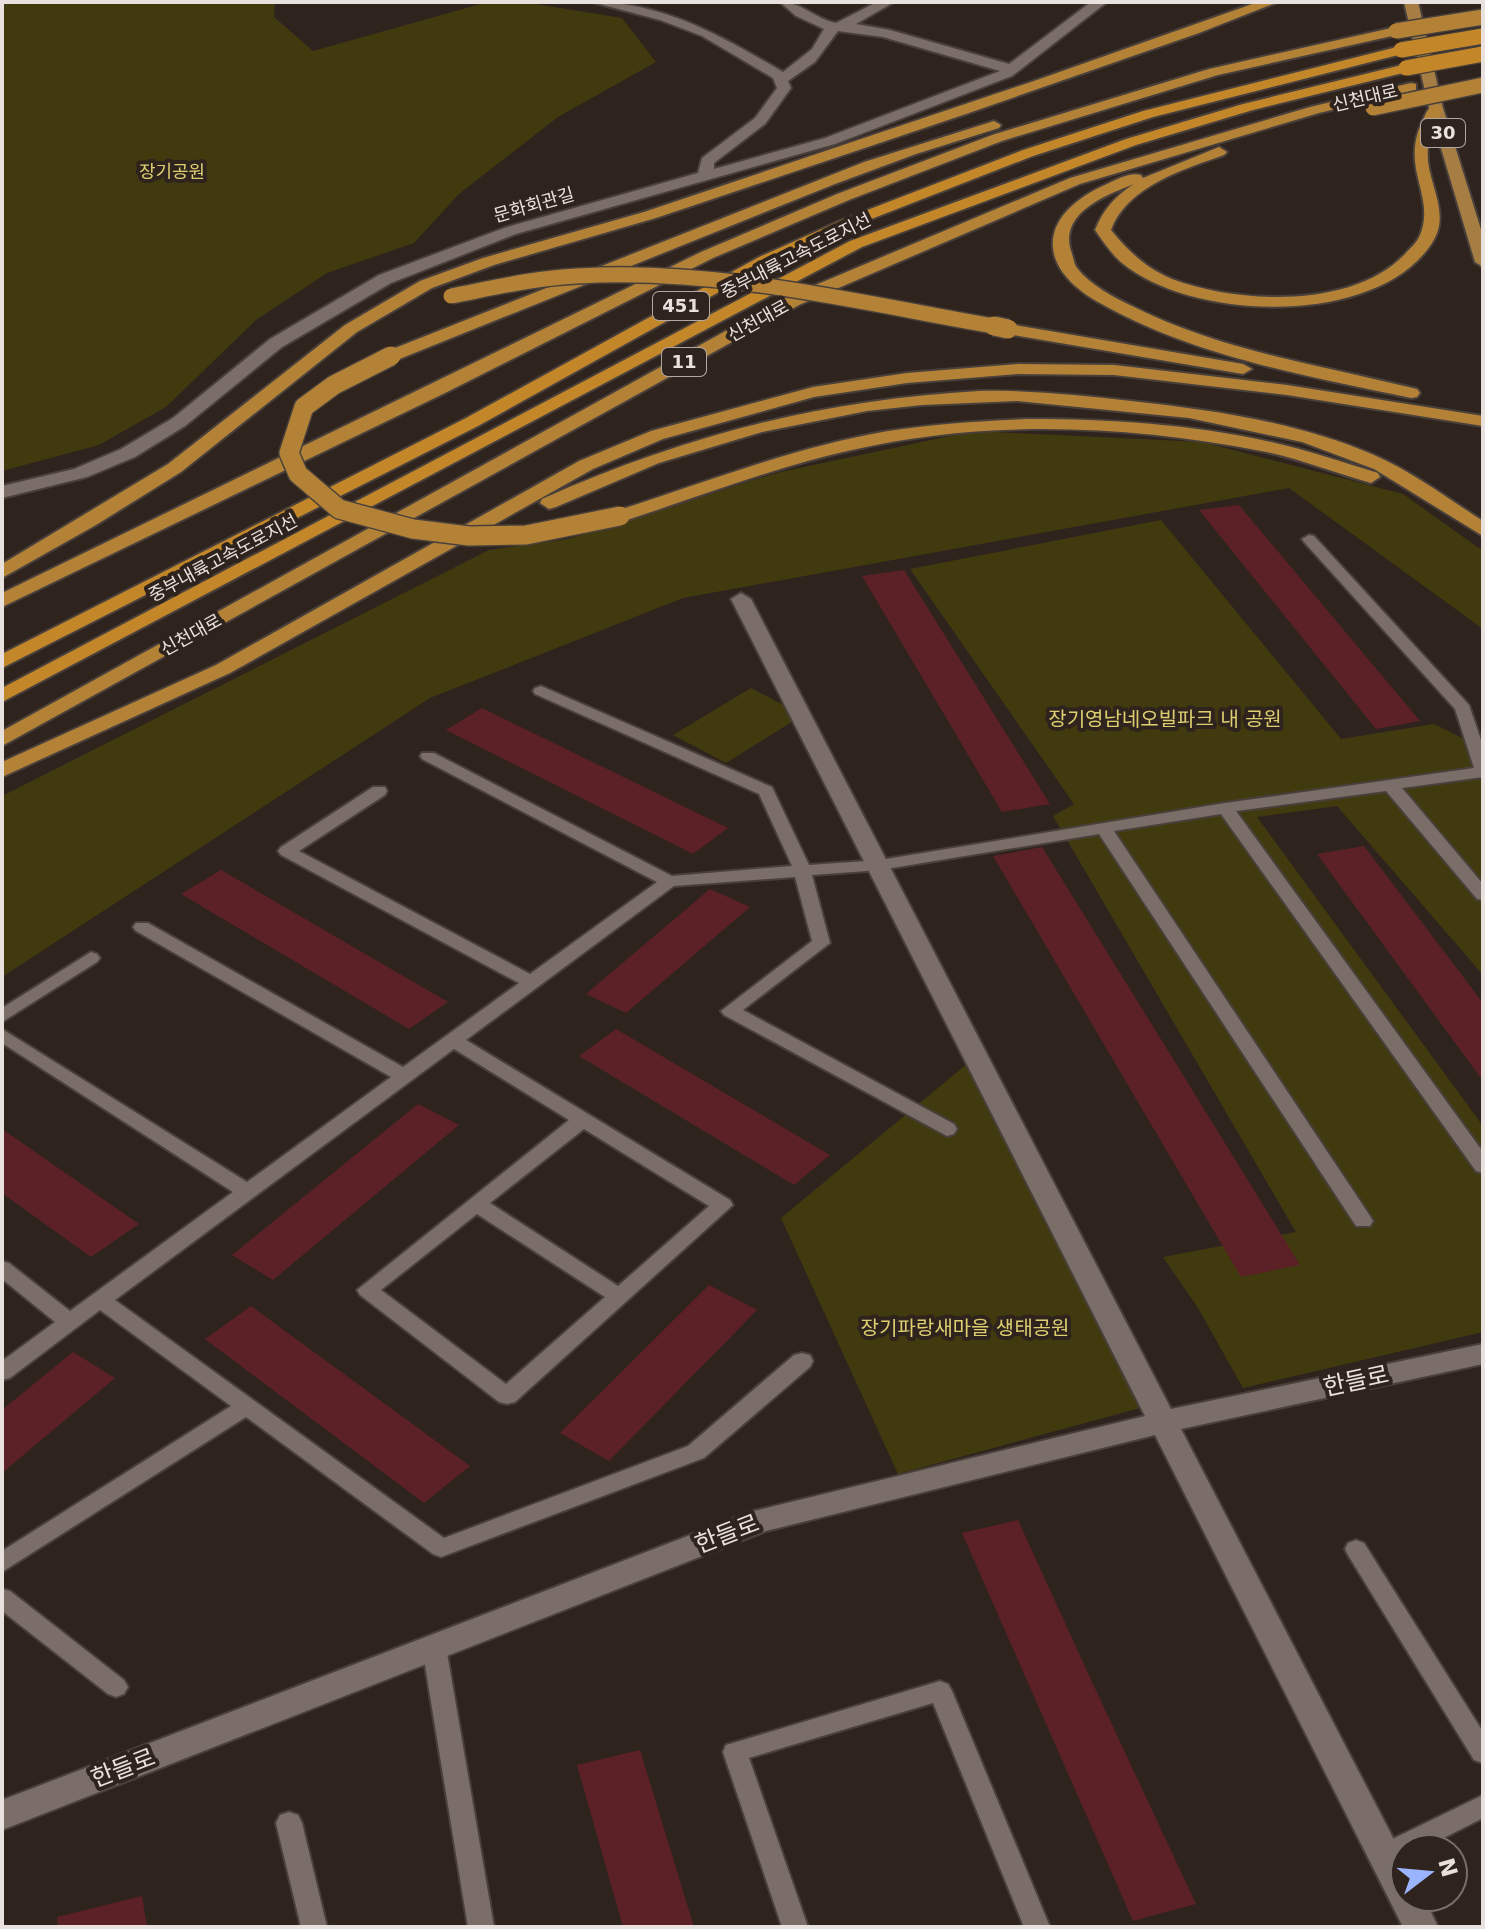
<svg xmlns="http://www.w3.org/2000/svg" width="1485" height="1929" viewBox="0 0 1485 1929" font-family="'DejaVu Sans','Noto Sans KR',sans-serif">
<style>
.green{fill:#413a0f}
.building{fill:#5c2126}
.lines{fill:none;stroke-linecap:round;stroke-linejoin:round}
.service-casing{stroke:#49403b;stroke-width:4}
.minor-casing{stroke:#49403b;stroke-width:4}
.tertiary-casing{stroke:#49403b;stroke-width:4}
.primary-casing{stroke:#49403b;stroke-width:4}
.trunk-casing{stroke:#49403b;stroke-width:4}
.motorway-casing{stroke:#49403b;stroke-width:4}
.service{fill:#7b6d67;fill-rule:evenodd}
.minor{fill:#7b6d67;fill-rule:evenodd}
.tertiary{fill:#7b6d67;fill-rule:evenodd}
.primary{fill:#a67d42;fill-rule:evenodd}
.trunk{fill:#b48236;fill-rule:evenodd}
.motorway{fill:#c3872a;fill-rule:evenodd}
.trunk-bridge-far1-casing{stroke:#49403b;stroke-width:18;stroke-linecap:butt}
.trunk-bridge-casing{stroke:#49403b;stroke-width:22;stroke-linecap:butt}
.motorway-bridge-casing{stroke:#49403b;stroke-width:18;stroke-linecap:butt}
.trunk-bridge-far1{stroke:#b48236;stroke-width:15}
.trunk-bridge{stroke:#b48236;stroke-width:19}
.motorway-bridge{stroke:#c3872a;stroke-width:15}
.labels{text-anchor:middle;stroke-width:8;stroke-linejoin:round;paint-order:stroke}
.far-street-label{font-size:18px;fill:#e9e1dd;stroke:#2f231e}
.shield{fill:#2f231e;stroke:#b1a8a4;stroke-width:2}
.shield-label{font-size:18px;font-weight:bold;fill:#e9e1dd}
.far-park-label{font-size:18px;fill:#ddce70;stroke:#2f231e}
.park-label{font-size:20px;fill:#ddce70;stroke:#2f231e}
.near-street-label{font-size:24px;fill:#e9e1dd;stroke:#2f231e}
</style>
<rect width="100%" height="100%" fill="#2f231e"/>
<g class="green">
<polygon points="2,2 275,2 274,17 313,51 488,2 523,2 622,18 656,62 558,117 459,194 414,243 327,273 256,320 166,407 99,445 2,471"/>
<polygon points="973,431 1202,442 1403,494 1483,551 1483,629 1289,488 683,598 430,698 2,977 2,796 489,550 568,539 776,473"/>
<polygon points="1161,520 1341,739 1434,724 1483,748 1483,975 1337,806 1257,817 1483,1126 1483,1332 1243,1388 1198,1308 1163,1257 1296,1232 1053,816 1074,804 910,569"/>
<polygon points="751,688 803,715 726,763 673,735"/>
<polygon points="968,1063 1140,1408 898,1474 781,1218"/>
</g>
<g class="building">
<polygon points="1239,505 1420,721 1376,729 1199,510"/>
<polygon points="904,570 1050,804 1002,812 862,576"/>
<polygon points="482,708 728,828 693,854 446,730"/>
<polygon points="1364,846 1483,1003 1483,1081 1317,854"/>
<polygon points="1042,847 1167,1049 1300,1265 1241,1277 993,856"/>
<polygon points="221,870 448,1002 409,1029 181,894"/>
<polygon points="710,889 750,907 626,1013 586,994"/>
<polygon points="616,1029 830,1155 794,1185 579,1056"/>
<polygon points="418,1104 459,1125 273,1280 232,1255"/>
<polygon points="2,1129 139,1224 91,1257 2,1193"/>
<polygon points="709,1285 757,1310 609,1461 560,1433"/>
<polygon points="251,1306 470,1466 424,1503 205,1339"/>
<polygon points="73,1352 115,1378 2,1473 2,1410"/>
<polygon points="1018,1520 1092,1682 1196,1904 1133,1921 962,1533"/>
<polygon points="640,1750 694,1927 623,1927 577,1765"/>
<polygon points="142,1896 147,1927 58,1927 57,1917"/>
</g>
<g class="lines">
<defs>
<g id="service">
<path d="M 1309,535 L 1314,536 L 1469,705 L 1483,746 L 1483,777 L 1402,788 L 1483,884 L 1483,900 L 1477,899 L 1386,791 L 1236,811 L 1483,1152 L 1483,1173 L 1476,1171 L 1221,814 L 1114,831 L 1370,1216 L 1373,1221 L 1370,1226 L 1356,1226 L 1099,834 L 880,870 L 812,875 L 830,943 L 743,1010 L 954,1124 L 957,1129 L 954,1134 L 947,1136 L 724,1015 L 721,1011 L 812,941 L 795,877 L 674,886 L 466,1040 L 730,1200 L 733,1205 L 515,1402 L 507,1404 L 499,1402 L 360,1295 L 357,1290 L 569,1120 L 454,1049 L 115,1300 L 444,1538 L 688,1446 L 794,1355 L 802,1353 L 810,1355 L 813,1361 L 810,1367 L 704,1458 L 441,1557 L 433,1554 L 246,1417 L 2,1572 L 2,1551 L 231,1406 L 100,1310 L 10,1378 L 2,1380 L 2,1361 L 55,1322 L 2,1279 L 2,1261 L 9,1263 L 70,1311 L 233,1192 L 2,1043 L 2,1029 L 247,1182 L 391,1077 L 136,931 L 133,927 L 136,923 L 148,923 L 403,1067 L 519,983 L 281,855 L 278,851 L 281,847 L 373,787 L 385,787 L 387,791 L 385,795 L 299,851 L 530,974 L 657,882 L 422,759 L 420,756 L 422,753 L 434,753 L 672,876 L 792,866 L 759,794 L 535,694 L 533,691 L 535,688 L 541,686 L 772,787 L 809,865 L 880,860 L 1225,803 L 1474,768 L 1455,709 L 1304,542 L 1302,539 ZM 584,1129 L 709,1206 L 618,1286 L 490,1203 ZM 477,1214 L 605,1297 L 506,1384 L 381,1290 Z"/>
<polygon points="91,952 97,954 100,958 97,962 2,1022 2,1008"/>
<polygon points="1356,1540 1364,1543 1483,1732 1483,1763 1474,1760 1348,1555 1345,1549 1348,1543"/>
<polygon points="2,1589 10,1591 124,1680 128,1687 124,1694 116,1697 108,1694 2,1611"/>
<polygon points="434,1637 442,1640 446,1647 494,1927 468,1927 422,1647 426,1640"/>
<polygon points="940,1681 948,1684 952,1691 1050,1927 1024,1927 933,1703 749,1758 808,1927 782,1927 723,1752 726,1745"/>
<polygon points="1483,1795 1483,1818 1422,1849 1405,1849 1405,1857 1385,1866 1376,1863 1372,1855 1376,1847"/>
<polygon points="289,1812 298,1815 302,1823 327,1927 301,1927 276,1823 280,1815"/>
</g>
<path id="minor" d="M 592,2 C 664,2 723,37 783,72 L 812,49 L 824,29 L 796,16 L 780,2 C 802,2 815,19 836,23 L 877,2 L 894,2 L 856,24 L 890,30 L 1009,64 L 1091,2 L 1107,2 L 1012,76 L 835,144 L 516,234 L 391,283 L 282,347 L 185,426 L 135,457 L 87,477 L 2,498 L 2,486 L 74,469 L 121,449 L 173,418 L 270,339 L 379,275 L 504,228 L 698,173 L 702,158 L 755,118 L 777,88 L 773,78 L 702,36 L 660,20 ZM 838,31 L 883,37 L 1000,71 L 825,138 L 714,169 L 714,163 L 765,124 L 791,88 L 788,81 L 815,62 Z"/>
<polygon id="tertiary" points="741,593 751,599 1171,1409 1483,1344 1483,1364 1181,1429 1405,1861 1405,1897 1424,1897 1438,1927 1403,1927 1155,1435 766,1531 2,1830 2,1800 750,1512 1145,1416 731,599"/>
<polygon id="primary" points="1404,2 1418,2 1443,108 1483,236 1483,267 1475,262 1429,108"/>
<g id="trunk">
<polygon points="1258,2 1278,2 1199,33 966,114 656,218 494,265 432,288 357,332 181,472 96,525 2,578 2,564 168,464 345,325 420,281 483,258 644,212 1034,81"/>
<polygon points="1396,27 1403,31 1401,34 1218,75 1002,141 849,200 713,258 443,394 2,607 2,593 701,252 837,194 992,135 1209,69"/>
<polygon points="1411,83 1416,84 1416,90 1319,113 1080,184 799,305 2,746 2,731 787,297 1070,178 1310,107"/>
<path d="M 1436,104 L 1443,108 C 1438,121 1429,134 1428,148 C 1424,180 1453,212 1432,243 C 1378,327 1193,322 1122,263 C 1112,255 1103,241 1095,230 C 1103,210 1115,196 1134,184 C 1106,195 1059,213 1071,251 C 1073,256 1074,264 1077,268 C 1090,285 1113,297 1132,306 C 1221,351 1321,365 1417,389 L 1420,393 L 1417,397 L 1411,398 C 1306,376 1193,356 1098,302 C 1033,265 1040,213 1107,184 C 1118,179 1130,172 1141,175 L 1143,178 L 1219,147 L 1227,152 L 1224,155 C 1185,169 1127,186 1111,230 C 1128,251 1146,268 1172,279 C 1238,304 1353,309 1405,254 C 1410,248 1417,243 1420,235 C 1436,196 1400,169 1422,122 C 1426,114 1427,107 1436,104 Z"/>
<polygon points="994,121 1001,125 999,128 916,154 835,184 397,360 385,360 382,356 385,352 864,162"/>
<polygon points="1008,324 1243,364 1252,369 1243,374 1002,333 999,329 1002,325"/>
<polygon points="1018,364 1114,365 1287,385 1483,416 1483,426 1287,395 1114,375 1018,374 907,383 814,397 663,439 593,469 230,673 2,777 2,762 216,665 579,461 651,431 813,387 907,373"/>
<path d="M 979,391 C 1030,390 1080,395 1131,401 C 1213,410 1297,422 1374,455 C 1413,472 1447,498 1483,521 L 1483,536 L 1374,469 L 1302,442 L 1189,418 L 1017,401 L 922,405 L 867,411 L 762,432 L 659,463 L 556,507 L 549,509 L 540,503 L 542,499 C 686,435 822,400 979,391 Z"/>
<path d="M 1027,419 C 1109,419 1191,424 1271,442 C 1308,450 1342,462 1378,473 L 1380,477 L 1371,483 C 1334,473 1298,458 1261,451 C 1127,425 985,419 852,450 C 775,467 701,496 627,520 L 620,522 L 610,516 L 613,512 C 704,483 794,447 888,431 C 934,424 980,421 1027,419 Z"/>
</g>
<g id="motorway">
<polygon points="1401,46 1408,50 1406,53 1153,117 1033,156 856,225 771,263 478,426 2,668 2,654 466,418 759,257 844,219 1023,150 1143,111"/>
<polygon points="1406,64 1411,65 1411,71 1253,110 1136,145 862,247 2,702 2,688 850,241 1126,139 1243,104"/>
</g>
</defs>
<use href="#service" class="service-casing"/>
<use href="#minor" class="minor-casing"/>
<use href="#tertiary" class="tertiary-casing"/>
<use href="#primary" class="primary-casing"/>
<use href="#trunk" class="trunk-casing"/>
<use href="#motorway" class="motorway-casing"/>
<use href="#service" class="service"/>
<use href="#minor" class="minor"/>
<use href="#tertiary" class="tertiary"/>
<use href="#primary" class="primary"/>
<use href="#trunk" class="trunk"/>
<use href="#motorway" class="motorway"/>
<defs>
<g id="trunk-bridge-far1">
<polyline points="1396,31 1483,17"/>
<polyline points="1373,108 1483,85"/>
<path d="M 451,296 C 493,288 534,278 577,276 C 720,267 865,304 1005,328"/>
</g>
<g id="trunk-bridge">
<polyline points="994,326 1008,329"/>
<polyline points="391,356 334,385 304,407 289,453 298,474 339,509 413,529 469,536 526,535 620,516"/>
</g>
<g id="motorway-bridge">
<polyline points="1401,50 1483,36"/>
<polyline points="1406,68 1483,54"/>
</g>
</defs>
<use href="#trunk-bridge-far1" class="trunk-bridge-far1-casing"/>
<use href="#trunk-bridge" class="trunk-bridge-casing"/>
<use href="#motorway-bridge" class="motorway-bridge-casing"/>
<use href="#trunk-bridge-far1" class="trunk-bridge-far1"/>
<use href="#trunk-bridge" class="trunk-bridge"/>
<use href="#motorway-bridge" class="motorway-bridge"/>
</g>
<g class="labels">
<g class="far-street-label">
<text transform="translate(1365 98) rotate(-13)" y="6">신천대로</text>
<text transform="translate(534 205) rotate(-16)" y="6">문화회관길</text>
<text transform="translate(796 256) rotate(-27)" y="6">중부내륙고속도로지선</text>
<text transform="translate(758 321) rotate(-29)" y="6">신천대로</text>
<text transform="translate(223 558) rotate(-28)" y="6">중부내륙고속도로지선</text>
<text transform="translate(191 635) rotate(-29)" y="6">신천대로</text>
</g>
<g class="shield">
<rect x="1421" y="119" width="44" height="28" rx="6"/>
<rect x="653" y="292" width="56" height="28" rx="6"/>
<rect x="662" y="348" width="44" height="28" rx="6"/>
</g>
<g class="shield-label">
<text x="1443" y="139">30</text>
<text x="681" y="312">451</text>
<text x="684" y="368">11</text>
</g>
<g class="far-park-label">
<text x="172" y="178">장기공원</text>
</g>
<g class="park-label">
<text x="1165" y="726">장기영남네오빌파크 내 공원</text>
<text x="965" y="1335">장기파랑새마을 생태공원</text>
</g>
<g class="near-street-label">
<text transform="translate(1356 1381) rotate(-12)" y="8">한들로</text>
<text transform="translate(727 1534) rotate(-21)" y="8">한들로</text>
<text transform="translate(123 1768) rotate(-21)" y="8">한들로</text>
</g>
</g>
<rect width="1485" height="1929" fill="none" stroke="#e9e1dd" stroke-width="8"/>
<g transform="translate(1429 1873) rotate(74)"><circle r="38" fill="#2f231e" stroke="#796f6a" stroke-width="2"/>
<path d="M0-6L14 30L0 20L-14 30Z" fill="#9ab5fd"/>
<text y="-12" font-size="22" font-weight="bold" text-anchor="middle" fill="#e9e1dd">N</text>
</g>
</svg>
